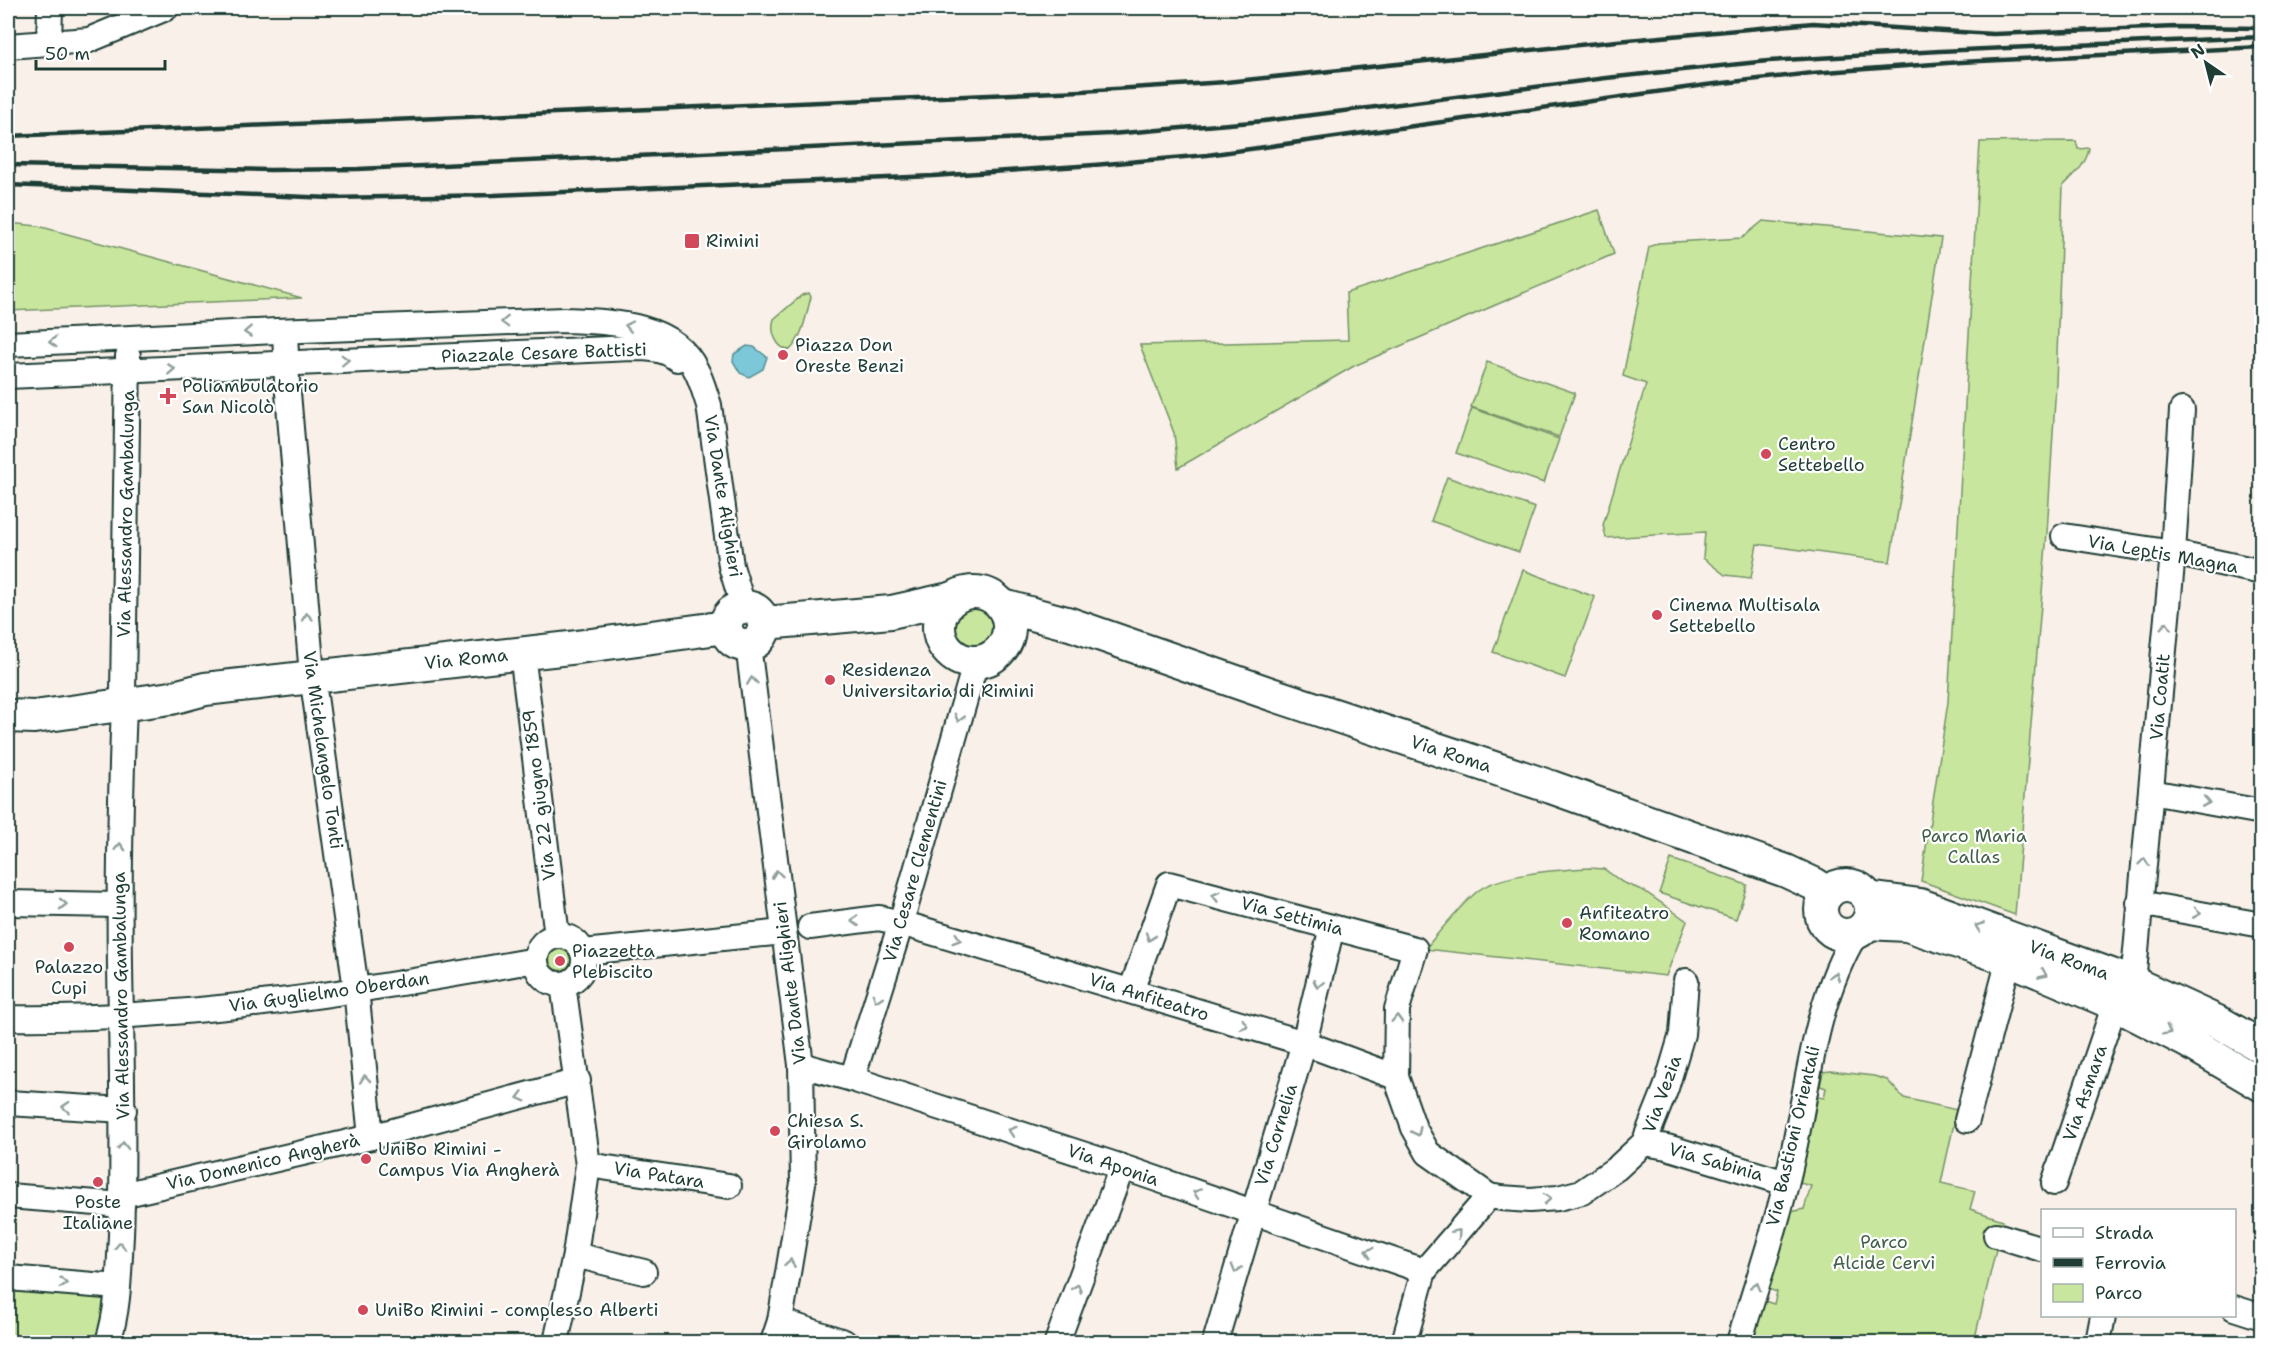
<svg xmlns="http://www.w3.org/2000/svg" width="2269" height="1350" viewBox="0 0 2269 1350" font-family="'Shantell Sans',sans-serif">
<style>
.green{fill:#c8e69d;stroke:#749268;stroke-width:1.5}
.water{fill:#7bc8d9;stroke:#569097;stroke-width:1.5}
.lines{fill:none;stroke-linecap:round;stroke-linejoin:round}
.minor-casing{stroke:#1f3d34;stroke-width:28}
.major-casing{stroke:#1f3d34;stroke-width:36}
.minor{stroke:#fff;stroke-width:24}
.major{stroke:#fff;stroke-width:32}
.rail{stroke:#1f3d34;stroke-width:4.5}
.oneway{stroke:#8f9e9a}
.poi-dot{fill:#d1495b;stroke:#fff;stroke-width:2}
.labels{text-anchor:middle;stroke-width:4.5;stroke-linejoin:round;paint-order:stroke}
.poi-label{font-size:18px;fill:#1f3d34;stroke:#fff;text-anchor:start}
.street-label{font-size:18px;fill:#1f3d34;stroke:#fff}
.park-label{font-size:18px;fill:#415f49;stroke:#fff}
</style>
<rect width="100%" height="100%" fill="#f9f0e9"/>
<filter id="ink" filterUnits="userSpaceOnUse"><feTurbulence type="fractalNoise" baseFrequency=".0167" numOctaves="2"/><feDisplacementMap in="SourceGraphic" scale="12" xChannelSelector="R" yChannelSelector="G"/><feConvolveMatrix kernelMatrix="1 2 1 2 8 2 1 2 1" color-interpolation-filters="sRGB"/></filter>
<g filter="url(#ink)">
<g class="green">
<path d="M 2076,141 L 2078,149 L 2089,148 C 2087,164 2074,175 2063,186 L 2056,383 L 2047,533 L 2015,915 L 1921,881 L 1948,702 L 1980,142 Z"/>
<polygon points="1599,210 1614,254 1354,366 1178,468 1174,433 1140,345 1348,340 1346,293"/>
<polygon points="1763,221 1941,238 1890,562 1757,544 1751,578 1725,575 1703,558 1705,532 1606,538 1603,525 1646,384 1623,376 1649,247 1658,243 1742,238"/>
<polygon points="8,223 38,226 302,298 8,311"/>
<path d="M 809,293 L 811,297 C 806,315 803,337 790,350 C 776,349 770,331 774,319 L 802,295 Z"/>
<polygon points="1487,362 1575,393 1559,437 1471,407"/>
<polygon points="1472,408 1559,439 1544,483 1456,453"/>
<polygon points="1447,477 1535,508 1519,552 1431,521"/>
<polygon points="1523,570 1595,597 1565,678 1493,652"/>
<circle cx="974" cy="628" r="19"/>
<polygon points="1671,859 1747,885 1736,919 1659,893"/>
<path d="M 1589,868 L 1604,869 L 1622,882 L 1644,891 L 1687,921 L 1666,976 L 1425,949 C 1440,931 1461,904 1479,890 C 1503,873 1560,870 1589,868 Z"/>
<circle cx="560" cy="959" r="17"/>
<polygon points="1831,1071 1874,1076 1887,1080 1904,1098 1957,1110 1941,1183 1975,1191 1970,1209 2003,1220 1974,1342 1749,1342 1761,1300 1774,1304 1777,1292 1765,1288 1791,1212 1804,1209 1811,1186 1800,1183 1818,1097 1824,1098 1826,1088 1820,1086 1823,1072"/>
<polygon points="8,1283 109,1294 97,1342 8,1342"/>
</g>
<polygon class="water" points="747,346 754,347 767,357 763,369 749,377 740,373 733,361 734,354"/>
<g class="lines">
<defs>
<g id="minor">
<polyline points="49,42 50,8"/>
<polyline points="8,46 89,40 166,8"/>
<polyline points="285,331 287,381 312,675 356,989 371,1137"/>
<path d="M 8,344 L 276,331 L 564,320 C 610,322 673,322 696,370 C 702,381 705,394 709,405 L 731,566 L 743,606"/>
<path d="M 8,376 L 632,348 C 647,348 665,348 677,359"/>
<polyline points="2064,536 2173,553 2262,572"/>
<polyline points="748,645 801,1065 803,1183 780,1321 773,1342"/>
<polyline points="522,653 557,936"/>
<polyline points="123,693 128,356"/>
<polyline points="2151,792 2262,812"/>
<polyline points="8,903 118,905"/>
<polyline points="2139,903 2262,925"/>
<polyline points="810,927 879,918 901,923 1304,1043 1396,1077"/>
<circle cx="560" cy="960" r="24"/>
<polyline points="583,952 784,932"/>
<polyline points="2133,983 2173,553 2182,410"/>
<polyline points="1131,991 1169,884 1415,949 1397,1009 1396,1077 1414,1128 1428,1153 1489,1196 1501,1198 1530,1200 1558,1198 1582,1192 1617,1168 1644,1143 1666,1088 1682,1034 1686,981"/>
<path d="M 8,1018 C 185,1021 362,991 536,960"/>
<polyline points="801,1065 852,1079 1122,1167 1424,1271"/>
<polyline points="852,1079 901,923 974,668 973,662"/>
<polyline points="8,1103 124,1110"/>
<polyline points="1967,1120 2009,959"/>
<polyline points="1644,1143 1667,1147 1786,1183"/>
<polyline points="588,1165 729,1186"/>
<polyline points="2054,1183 2115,1004"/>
<polyline points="122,1195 371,1137 578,1081"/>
<polyline points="8,1196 122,1205"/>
<polyline points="1996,1235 2042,1249"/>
<polyline points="575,1255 644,1272"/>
<polyline points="8,1278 118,1287"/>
<polyline points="2234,1308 2262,1317"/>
<polyline points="780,1321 844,1342"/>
<path d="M 108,1342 C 119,1308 119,1271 121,1235 C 124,1161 122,1087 121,1013 C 118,910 120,808 124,705"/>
<polyline points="556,1342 575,1255 588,1165 563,984"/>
<polyline points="1057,1342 1122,1167"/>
<polyline points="1215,1342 1304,1043 1332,927"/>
<polyline points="1404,1342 1424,1271 1489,1196"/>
<path d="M 1739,1342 C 1755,1290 1773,1237 1786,1184 C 1808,1100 1810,1009 1856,933"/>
<polyline points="2098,1342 2103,1316"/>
</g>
<g id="major">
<circle cx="974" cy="627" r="35"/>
<polyline points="1003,606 1070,624 1268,693 1551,787 1786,871 1814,884 1828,893"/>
<circle cx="745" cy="626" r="19"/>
<polyline points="765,623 891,612 954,598"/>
<polyline points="8,716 34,717 171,698 205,689 570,648 726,627"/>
<circle cx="1846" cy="910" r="25"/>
<polyline points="1868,898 1920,905 2133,983 2220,1023 2262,1047"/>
<polyline points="1867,923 1907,925 2009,959 2115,1004 2187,1041 2262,1085"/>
</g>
</defs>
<use href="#minor" class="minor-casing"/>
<use href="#major" class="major-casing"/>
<use href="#minor" class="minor"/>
<use href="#major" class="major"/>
<g class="rail">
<polyline points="8,136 1082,91 1226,82 1617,41 1813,23 1993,34 2176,27 2262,28"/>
<polyline points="8,165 270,170 358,169 1111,134 1264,121 1606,78 1768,61 1940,51 2262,37"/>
<polyline points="8,185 331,198 494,195 933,176 1094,165 1207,155 1706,85 1812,73 1961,62 2262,47"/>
</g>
</g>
<defs><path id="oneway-chevron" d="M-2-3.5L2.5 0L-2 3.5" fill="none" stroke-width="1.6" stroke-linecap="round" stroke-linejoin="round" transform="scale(1.5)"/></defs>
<g class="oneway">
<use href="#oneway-chevron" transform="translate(505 322) rotate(178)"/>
<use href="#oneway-chevron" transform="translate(629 326) rotate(-168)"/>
<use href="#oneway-chevron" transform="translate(248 332) rotate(177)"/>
<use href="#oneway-chevron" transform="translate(53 342) rotate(177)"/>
<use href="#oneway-chevron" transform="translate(345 360) rotate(-2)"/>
<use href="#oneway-chevron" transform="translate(171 369) rotate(-3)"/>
<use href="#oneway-chevron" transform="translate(307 617) rotate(-95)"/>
<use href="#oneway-chevron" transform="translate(2166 626) rotate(-85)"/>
<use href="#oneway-chevron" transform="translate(752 681) rotate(-97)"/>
<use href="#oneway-chevron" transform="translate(959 718) rotate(106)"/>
<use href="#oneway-chevron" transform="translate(2206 802) rotate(10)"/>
<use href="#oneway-chevron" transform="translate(120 847) rotate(-88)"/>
<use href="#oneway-chevron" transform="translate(2144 862) rotate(-84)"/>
<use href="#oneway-chevron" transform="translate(777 874) rotate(-97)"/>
<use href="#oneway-chevron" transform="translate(1216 896) rotate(-165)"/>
<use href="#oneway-chevron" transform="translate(63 904) rotate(1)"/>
<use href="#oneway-chevron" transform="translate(2197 913) rotate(10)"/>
<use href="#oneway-chevron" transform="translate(855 921) rotate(173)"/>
<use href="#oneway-chevron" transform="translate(1979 927) rotate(-160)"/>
<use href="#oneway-chevron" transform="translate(1150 937) rotate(109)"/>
<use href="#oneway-chevron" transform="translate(957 939) rotate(17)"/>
<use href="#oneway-chevron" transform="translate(2043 974) rotate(23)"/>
<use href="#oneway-chevron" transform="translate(1835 976) rotate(-71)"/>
<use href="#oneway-chevron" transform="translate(1318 984) rotate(103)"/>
<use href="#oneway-chevron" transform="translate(877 998) rotate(107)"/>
<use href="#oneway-chevron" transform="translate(1397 1019) rotate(-88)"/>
<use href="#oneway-chevron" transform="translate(1244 1025) rotate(17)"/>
<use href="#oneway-chevron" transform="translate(2167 1031) rotate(27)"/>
<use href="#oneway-chevron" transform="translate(365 1079) rotate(-96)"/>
<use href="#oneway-chevron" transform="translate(521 1097) rotate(165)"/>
<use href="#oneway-chevron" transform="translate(66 1107) rotate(-177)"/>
<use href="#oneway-chevron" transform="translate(1012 1131) rotate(-162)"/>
<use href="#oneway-chevron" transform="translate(1417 1132) rotate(64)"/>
<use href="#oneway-chevron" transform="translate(123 1146) rotate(-89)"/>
<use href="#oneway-chevron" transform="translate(1197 1193) rotate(-161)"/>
<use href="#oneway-chevron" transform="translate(1547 1199) rotate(-4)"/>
<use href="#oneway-chevron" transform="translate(1457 1233) rotate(-49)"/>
<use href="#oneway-chevron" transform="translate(120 1246) rotate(-87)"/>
<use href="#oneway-chevron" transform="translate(1369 1252) rotate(-162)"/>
<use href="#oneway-chevron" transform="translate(790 1263) rotate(-80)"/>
<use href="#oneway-chevron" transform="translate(1236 1269) rotate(106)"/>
<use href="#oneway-chevron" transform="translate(63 1283) rotate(5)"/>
<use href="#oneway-chevron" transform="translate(1756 1286) rotate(-74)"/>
<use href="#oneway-chevron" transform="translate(1077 1288) rotate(-70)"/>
</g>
</g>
<g class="poi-dot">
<rect x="684" y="233" width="16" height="16" rx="3"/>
<circle cx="783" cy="355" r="6"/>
<path d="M165 387h6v6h6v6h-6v6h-6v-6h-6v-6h6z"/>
<circle cx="1766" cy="454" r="6"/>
<circle cx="1657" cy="615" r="6"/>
<circle cx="830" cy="680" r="6"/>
<circle cx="1567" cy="923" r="6"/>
<circle cx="69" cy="947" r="6"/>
<circle cx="560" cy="961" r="6"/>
<circle cx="775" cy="1131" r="6"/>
<circle cx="366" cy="1159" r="6"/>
<circle cx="98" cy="1182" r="6"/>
<circle cx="363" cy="1310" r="6"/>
</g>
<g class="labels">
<g class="poi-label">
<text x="706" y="247">Rimini</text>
<text x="795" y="351">Piazza Don<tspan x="795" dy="21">Oreste Benzi</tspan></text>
<text x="182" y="392">Poliambulatorio<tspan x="182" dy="21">San Nicolò</tspan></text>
<text x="1778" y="450">Centro<tspan x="1778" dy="21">Settebello</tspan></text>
<text x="1669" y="611">Cinema Multisala<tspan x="1669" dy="21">Settebello</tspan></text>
<text x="842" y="676">Residenza<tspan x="842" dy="21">Universitaria di Rimini</tspan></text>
<text x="1579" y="919">Anfiteatro<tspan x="1579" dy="21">Romano</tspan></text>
<text x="572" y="957">Piazzetta<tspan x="572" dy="21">Plebiscito</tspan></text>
<text x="69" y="973" text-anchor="middle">Palazzo<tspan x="69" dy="21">Cupi</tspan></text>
<text x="787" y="1127">Chiesa S.<tspan x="787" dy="21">Girolamo</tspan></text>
<text x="378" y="1155">UniBo Rimini -<tspan x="378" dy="21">Campus Via Angherà</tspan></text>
<text x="98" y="1208" text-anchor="middle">Poste<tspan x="98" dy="21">Italiane</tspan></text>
<text x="375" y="1316">UniBo Rimini - complesso Alberti</text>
</g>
<g class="street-label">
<text transform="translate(544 353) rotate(-2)" y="6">Piazzale Cesare Battisti</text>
<text transform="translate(723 496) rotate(81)" y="6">Via Dante Alighieri</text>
<text transform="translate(126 514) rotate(-89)" y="6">Via Alessandro Gambalunga</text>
<text transform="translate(2163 554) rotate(10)" y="6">Via Leptis Magna</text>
<text transform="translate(466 659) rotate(-6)" y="6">Via Roma</text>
<text transform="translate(2160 697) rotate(-85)" y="6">Via Coatit</text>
<text transform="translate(323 750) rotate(82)" y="6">Via Michelangelo Tonti</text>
<text transform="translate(1451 754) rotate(18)" y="6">Via Roma</text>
<text transform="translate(539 795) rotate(-97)" y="6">Via 22 giugno 1859</text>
<text transform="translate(915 871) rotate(-74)" y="6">Via Cesare Clementini</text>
<text transform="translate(1292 916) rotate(15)" y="6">Via Settimia</text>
<text transform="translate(2069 960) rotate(20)" y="6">Via Roma</text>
<text transform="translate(790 983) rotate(-97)" y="6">Via Dante Alighieri</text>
<text transform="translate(329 992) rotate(-8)" y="6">Via Guglielmo Oberdan</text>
<text transform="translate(121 996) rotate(-91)" y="6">Via Alessandro Gambalunga</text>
<text transform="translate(1149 997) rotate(17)" y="6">Via Anfiteatro</text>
<text transform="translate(2085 1093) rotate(-71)" y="6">Via Asmara</text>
<text transform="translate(1662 1094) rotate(-70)" y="6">Via Vezia</text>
<text transform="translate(1276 1135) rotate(-73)" y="6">Via Cornelia</text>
<text transform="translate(1793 1136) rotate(-77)" y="6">Via Bastioni Orientali</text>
<text transform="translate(263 1162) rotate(-13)" y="6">Via Domenico Angherà</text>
<text transform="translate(1716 1162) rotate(16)" y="6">Via Sabinia</text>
<text transform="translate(1113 1165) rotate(19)" y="6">Via Aponia</text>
<text transform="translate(659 1175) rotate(9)" y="6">Via Patara</text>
</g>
<g class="park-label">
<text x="1974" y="842">Parco Maria<tspan x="1974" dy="21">Callas</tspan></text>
<text x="1884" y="1248">Parco<tspan x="1884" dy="21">Alcide Cervi</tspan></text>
</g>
</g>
<rect width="2269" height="1350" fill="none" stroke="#fff" stroke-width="30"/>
<rect x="15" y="15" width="2239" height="1320" fill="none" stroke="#1f3d34" stroke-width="2" filter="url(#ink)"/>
<rect x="2041" y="1209" width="195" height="108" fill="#ffffff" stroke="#a5b1ae" stroke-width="1.5"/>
<rect x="2053" y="1228" width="30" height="9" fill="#ffffff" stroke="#a5b1ae" stroke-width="1.5"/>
<text x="2095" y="1239" font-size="18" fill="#1f3d34">Strada</text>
<rect x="2053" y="1258" width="30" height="9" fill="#1f3d34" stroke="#a5b1ae" stroke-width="1.5"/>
<text x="2095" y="1269" font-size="18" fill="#1f3d34">Ferrovia</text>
<rect x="2053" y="1284" width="30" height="18" fill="#c8e69d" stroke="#a5b1ae" stroke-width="1.5"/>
<text x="2095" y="1299" font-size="18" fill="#1f3d34">Parco</text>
<g transform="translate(2206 63) rotate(325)" stroke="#ffffff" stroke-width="4.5" paint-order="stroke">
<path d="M0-4.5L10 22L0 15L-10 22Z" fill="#1f3d34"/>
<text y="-9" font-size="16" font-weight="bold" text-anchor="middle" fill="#1f3d34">N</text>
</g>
<path d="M36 60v9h129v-9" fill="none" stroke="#1f3d34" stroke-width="3"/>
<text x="45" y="60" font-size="18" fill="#1f3d34" stroke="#ffffff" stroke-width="4.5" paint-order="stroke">50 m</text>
</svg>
